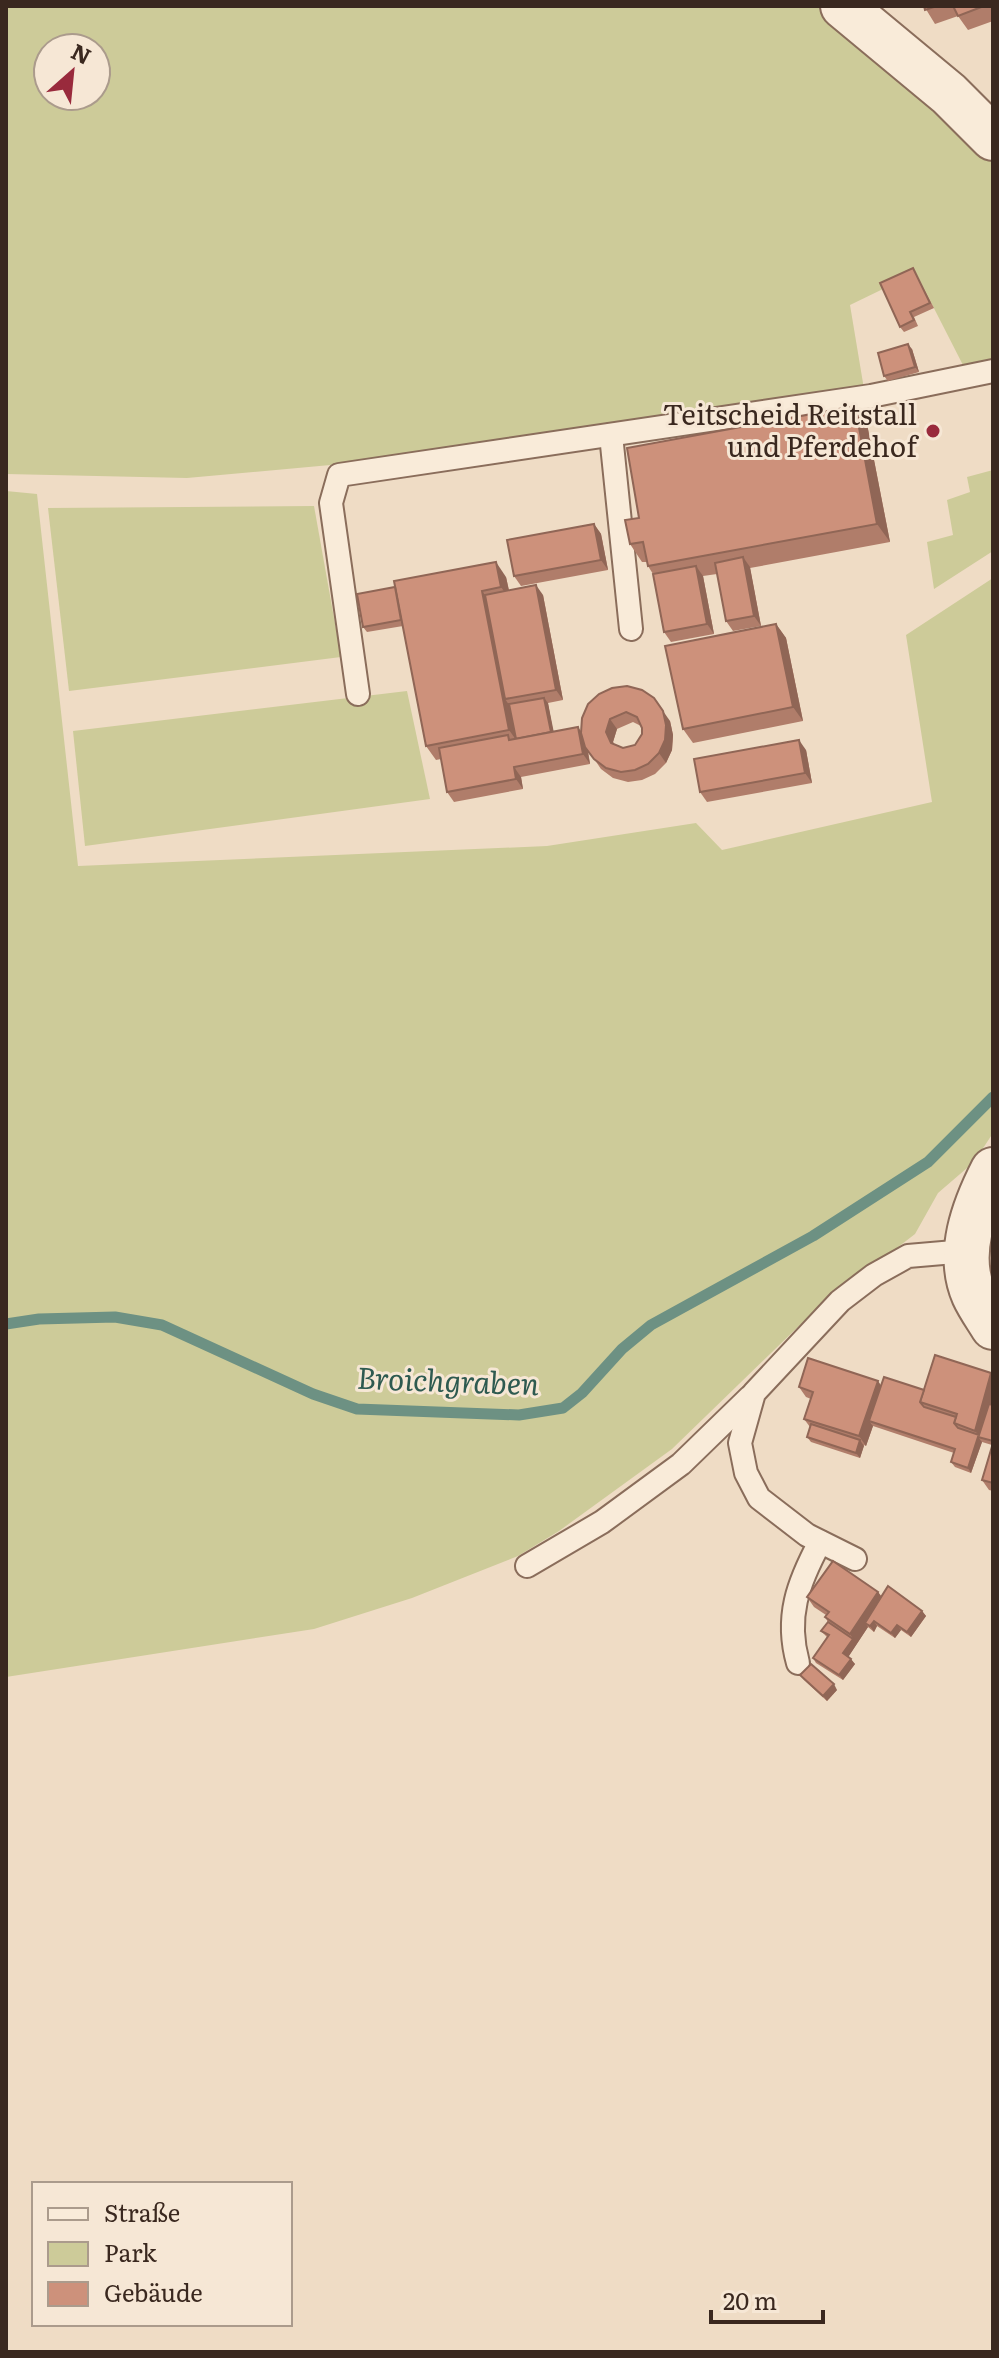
<svg xmlns="http://www.w3.org/2000/svg" width="999" height="2358" viewBox="0 0 999 2358" font-family="Literata,serif">
<style>
.green{fill:#cdcb99;fill-rule:evenodd}
.lines{fill:none;stroke-linecap:round;stroke-linejoin:round}
.stream{stroke:#6d9183;stroke-width:11}
.service-casing{stroke:#8a6d5b;stroke-width:26}
.minor-casing{stroke:#8a6d5b;stroke-width:48}
.service{stroke:#f9ebd9;stroke-width:22}
.minor{stroke:#f9ebd9;stroke-width:44}
.wall{fill:#b07d6a;fill-rule:evenodd}
.shaded-wall{fill:#906656}
.building{fill:#cd917b;stroke:#906656;stroke-width:2;fill-rule:evenodd}
.poi-dot{fill:#992a3c;stroke:#f6e7d5;stroke-width:3}
.labels{text-anchor:middle;stroke-width:6;stroke-linejoin:round;paint-order:stroke}
.poi-label{font-size:28px;fill:#3a281f;stroke:#f6e7d5;text-anchor:end}
.water-label{font-size:30px;font-style:italic;fill:#2e5a50;stroke:#f6e7d5}
</style>
<rect width="100%" height="100%" fill="#efdcc5"/>
<g class="green">
<path d="M 6,6 L 823,6 L 989,153 L 993,160 L 993,360 L 966,371 L 916,273 L 850,305 L 864,389 L 374,461 L 187,478 L 6,474 ZM 48,48 L 96,48 L 96,96 L 48,96 Z"/>
<polygon points="993,470 993,551 934,589 927,542 953,535 947,500 970,492 967,477"/>
<polygon points="6,491 37,494 78,866 547,846 696,823 722,850 932,802 906,635 993,578 993,1133 974,1162 938,1193 915,1234 858,1278 801,1334 805,1320 672,1449 559,1531 518,1556 412,1598 314,1629 6,1677"/>
<polygon points="314,506 341,657 69,691 48,508"/>
<polygon points="407,691 430,799 85,846 73,731"/>
</g>
<g class="lines">
<polyline class="stream" points="6,1324 39,1319 115,1317 162,1325 313,1394 357,1409 519,1415 563,1408 582,1393 622,1349 651,1325 813,1236 928,1162 993,1097"/>
<defs>
<g id="service">
<polyline points="611,435 631,629"/>
<polyline points="358,694 331,503 339,475 871,396 993,371"/>
<polyline points="855,1559 807,1535 759,1498 746,1473 740,1443 754,1393 840,1301 874,1275 908,1256 966,1251"/>
<polyline points="527,1566 602,1522 681,1464 750,1397"/>
<path d="M 798,1663 C 785,1617 798,1583 820,1542"/>
</g>
<g id="minor">
<polyline points="843,6 949,94 993,138"/>
<path d="M 993,1170 C 974,1207 956,1254 974,1295 C 979,1306 987,1317 993,1327"/>
</g>
</defs>
<use href="#service" class="service-casing"/>
<use href="#minor" class="minor-casing"/>
<use href="#service" class="service"/>
<use href="#minor" class="minor"/>
</g>
<g class="wall">
<polygon points="924,6 993,6 993,21 968,30 958,16 935,24"/>
<polygon points="913,268 934,308 914,317 918,326 904,332 900,327"/>
<polygon points="912,349 919,372 888,381 884,376"/>
<polygon points="867,424 890,542 750,568 761,626 733,631 726,621 717,574 703,576 714,634 671,642 664,632 653,574 648,566 647,562 642,562 630,544 639,518"/>
<polygon points="594,524 601,534 608,570 521,586 514,576"/>
<path d="M 506,577 L 509,590 L 543,595 L 563,700 L 548,703 L 553,732 L 581,732 L 588,704 L 670,721 L 673,735 L 672,750 L 666,763 L 655,774 L 642,780 L 628,782 L 613,778 L 601,769 L 588,750 L 590,764 L 521,777 L 523,789 L 454,802 L 447,792 L 441,759 L 436,760 L 426,746 L 403,626 L 367,632 L 363,627 ZM 633,722 L 641,726 L 642,728 L 642,734 L 635,745 L 623,748 L 614,744 L 613,742 L 617,729 Z"/>
<polygon points="776,624 786,638 803,721 693,743 683,729"/>
<polygon points="806,750 812,783 707,802 700,792"/>
<polygon points="991,1373 993,1376 992,1405 993,1405 993,1491 989,1490 982,1480 992,1445 982,1442 971,1473 955,1467 951,1462 954,1453 873,1426 866,1446 864,1445 860,1458 811,1442 807,1437 810,1427 804,1419 811,1399 806,1397 799,1387 881,1385 924,1390"/>
<polygon points="878,1592 882,1597 922,1611 926,1616 911,1637 901,1630 895,1638 877,1626 874,1632 868,1627 848,1657 855,1664 843,1680 816,1663 813,1658 827,1637 821,1631 828,1622 825,1617 826,1615 814,1607 807,1597"/>
<polygon points="800,1675 837,1690 827,1701 804,1680"/>
</g>
<g class="shaded-wall">
<polygon points="908,344 912,349 919,372 915,367"/>
<polygon points="855,406 867,424 890,542 877,524"/>
<polygon points="594,524 601,534 608,570 601,560"/>
<polygon points="743,557 750,567 761,626 754,616"/>
<polygon points="496,562 506,577 511,601 501,587"/>
<polygon points="696,566 703,576 714,634 707,624"/>
<polygon points="536,585 543,595 563,700 556,690"/>
<polygon points="482,591 492,605 505,699 512,709 519,744 509,730"/>
<polygon points="776,624 786,638 803,721 793,707"/>
<polygon points="544,698 548,703 556,743 552,737"/>
<polygon points="663,711 670,721 673,735 672,750 666,763 659,753"/>
<polygon points="610,719 617,729 613,742 618,753 611,743 606,732"/>
<polygon points="578,727 585,737 590,764 583,754"/>
<polygon points="799,740 806,750 812,783 805,773"/>
<polygon points="514,767 521,777 523,789 516,779"/>
<polygon points="991,1373 993,1376 993,1401 983,1438 980,1437 975,1431"/>
<polygon points="878,1381 885,1391 869,1421 873,1426 866,1446 859,1436"/>
<polygon points="978,1437 982,1442 971,1473 968,1468"/>
<polygon points="860,1440 864,1446 860,1458 856,1453"/>
<polygon points="878,1592 885,1602 865,1623 868,1627 847,1659 843,1653 853,1639 850,1634"/>
<polygon points="922,1611 926,1616 911,1637 907,1632"/>
<polygon points="874,1621 877,1626 874,1632 870,1626"/>
<polygon points="897,1625 901,1630 895,1638 891,1633"/>
<polygon points="851,1659 855,1664 843,1680 839,1675"/>
<polygon points="834,1684 837,1690 827,1701 823,1696"/>
</g>
<g class="building">
<polygon points="924,6 937,6 925,10"/>
<polygon points="953,6 984,6 958,16"/>
<polygon points="913,268 930,303 910,312 914,320 900,327 880,283"/>
<polygon points="908,344 915,367 884,376 878,353"/>
<polygon points="855,406 877,524 648,566 643,542 630,544 625,520 639,518 627,448"/>
<polygon points="594,524 601,560 514,576 507,540"/>
<polygon points="743,557 754,616 726,621 715,563"/>
<polygon points="496,562 501,587 482,591 509,730 426,746 394,581"/>
<polygon points="696,566 707,624 664,632 653,574"/>
<polygon points="536,585 556,690 505,699 485,595"/>
<polygon points="395,587 401,620 363,627 357,594"/>
<polygon points="776,624 793,707 683,729 665,646"/>
<path d="M 627,686 L 642,690 L 654,698 L 663,711 L 666,725 L 665,740 L 659,753 L 648,764 L 635,770 L 621,772 L 606,768 L 594,759 L 585,747 L 581,733 L 582,718 L 588,704 L 599,694 L 612,688 ZM 626,712 L 637,717 L 642,728 L 642,734 L 635,745 L 623,748 L 611,743 L 606,732 L 610,719 Z"/>
<polygon points="544,698 551,732 516,739 509,704"/>
<polygon points="578,727 583,754 514,767 516,779 447,792 439,748 508,735 509,740"/>
<polygon points="799,740 805,773 700,792 694,759"/>
<polygon points="935,1355 991,1373 975,1431 954,1423 957,1414 920,1402"/>
<polygon points="808,1358 878,1381 859,1436 804,1419 813,1392 799,1387"/>
<polygon points="884,1377 924,1390 920,1402 924,1407 956,1417 954,1423 958,1428 979,1435 989,1404 993,1405 993,1441 978,1437 968,1468 951,1462 955,1449 869,1421"/>
<polygon points="811,1424 860,1440 856,1453 807,1437"/>
<polygon points="993,1443 993,1483 982,1480"/>
<polygon points="833,1561 878,1592 850,1634 825,1617 829,1612 807,1597"/>
<polygon points="888,1586 922,1611 907,1632 897,1625 891,1633 874,1621 870,1626 865,1623"/>
<polygon points="828,1622 853,1639 843,1653 851,1659 839,1675 813,1658 829,1635 821,1631"/>
<polygon points="811,1664 834,1684 823,1696 800,1675"/>
</g>
<circle class="poi-dot" cx="933" cy="431" r="8"/>
<g class="labels">
<g class="poi-label">
<text x="917" y="425">Teitscheid Reitstall<tspan x="917" dy="32">und Pferdehof</tspan></text>
</g>
<g class="water-label">
<text transform="translate(448 1382) rotate(2)" y="10">Broichgraben</text>
</g>
</g>
<rect width="999" height="2358" fill="none" stroke="#3a281f" stroke-width="16"/>
<rect x="32" y="2182" width="260" height="144" fill="#f6e7d5" stroke="#ab9b8c" stroke-width="2"/>
<rect x="48" y="2208" width="40" height="12" fill="#f9ebd9" stroke="#ab9b8c" stroke-width="2"/>
<text x="104" y="2222" font-size="24" fill="#3a281f">Straße</text>
<rect x="48" y="2242" width="40" height="24" fill="#cdcb99" stroke="#ab9b8c" stroke-width="2"/>
<text x="104" y="2262" font-size="24" fill="#3a281f">Park</text>
<rect x="48" y="2282" width="40" height="24" fill="#cd917b" stroke="#ab9b8c" stroke-width="2"/>
<text x="104" y="2302" font-size="24" fill="#3a281f">Gebäude</text>
<g transform="translate(72 72) rotate(27)"><circle r="38" fill="#f6e7d5" stroke="#ab9b8c" stroke-width="2"/>
<path d="M0-6L14 30L0 20L-14 30Z" fill="#992a3c"/>
<text y="-12" font-size="22" font-weight="bold" text-anchor="middle" fill="#3a281f">N</text>
</g>
<path d="M711 2310v12h112v-12" fill="none" stroke="#3a281f" stroke-width="4"/>
<text x="723" y="2310" font-size="24" fill="#3a281f" stroke="#f6e7d5" stroke-width="6" paint-order="stroke">20 m</text>
</svg>
